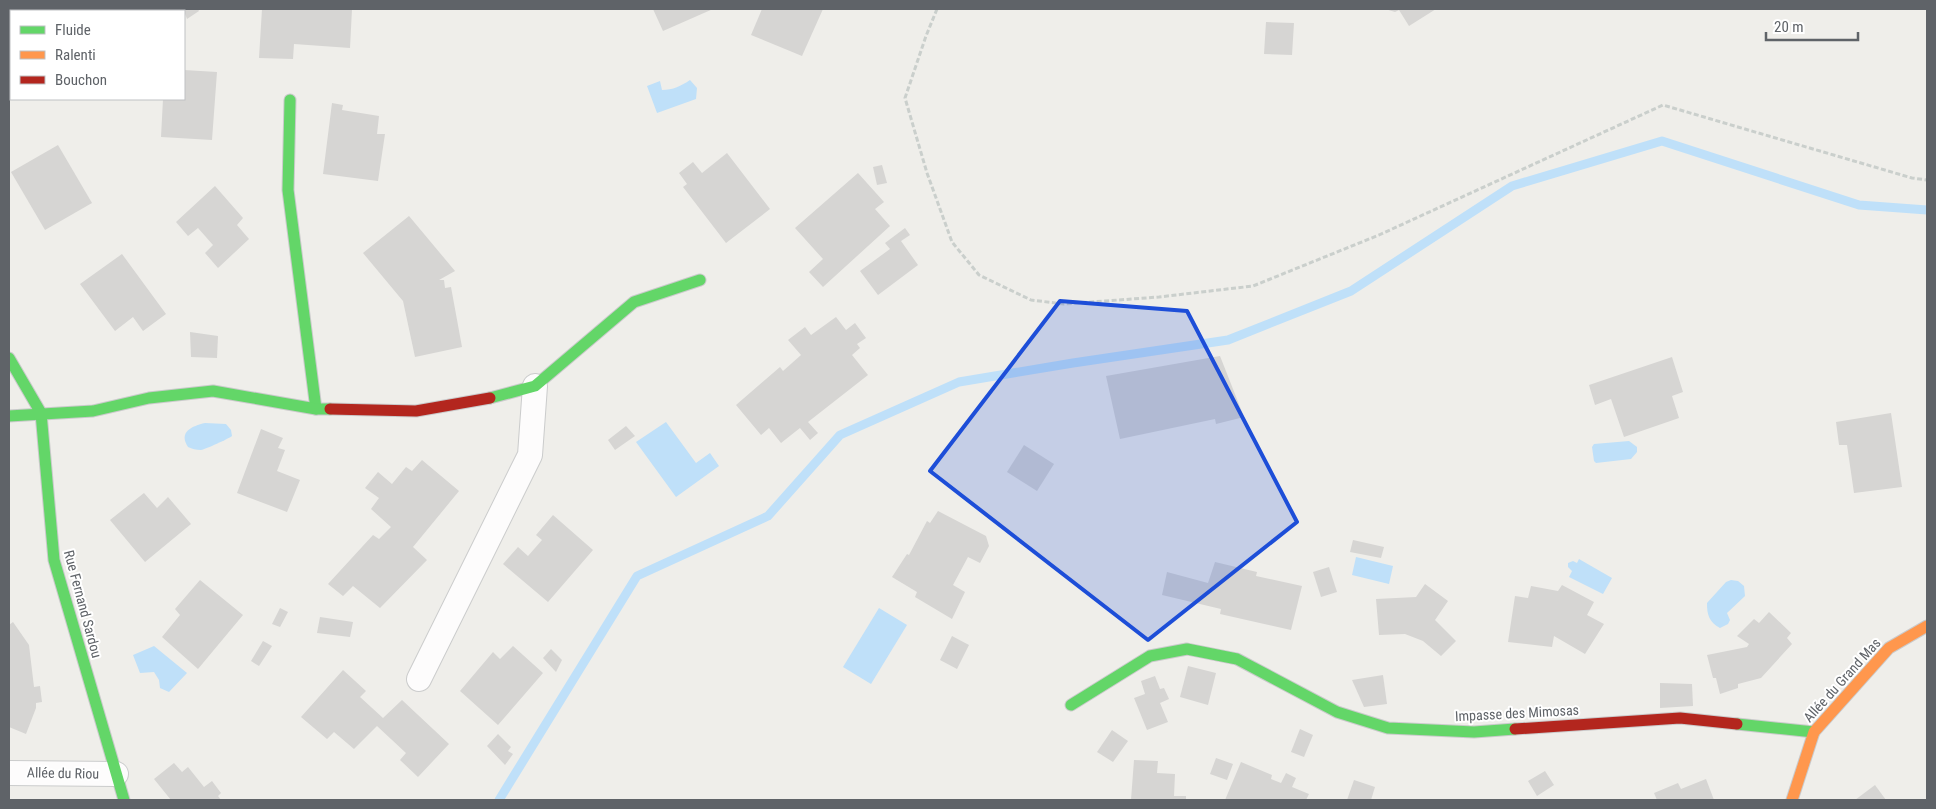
<svg xmlns="http://www.w3.org/2000/svg" width="1936" height="809" viewBox="0 0 1936 809" font-family="'Roboto Condensed',sans-serif">
<style>
.water{fill:#bfe0f9}
.lines{fill:none;stroke-linecap:round;stroke-linejoin:round}
.stream{stroke:#bfe0f9;stroke-width:9}
.building{fill:#d6d5d3}
.street-casing{stroke:#cbcccc;stroke-width:26}
.fast-casing{stroke:#cacacb;stroke-width:13}
.slow-casing{stroke:#cacacb;stroke-width:13}
.jam-casing{stroke:#cacacb;stroke-width:13}
.path{stroke:#cacfcc;stroke-width:3;stroke-dasharray:5 2.5;stroke-linecap:butt}
.street{stroke:#fdfcfc;stroke-width:24}
.fast{stroke:#63d668;stroke-width:11}
.slow{stroke:#ff974d;stroke-width:11}
.jam{stroke:#b3261e;stroke-width:11}
.marked{fill:#1d4ed8;fill-opacity:0.2;stroke:#1d4ed8;stroke-width:4;stroke-linejoin:round}
.labels{text-anchor:middle;stroke-width:4;stroke-linejoin:round;paint-order:stroke}
.street-label{font-size:14px;fill:#5f6368;stroke:#fff}
</style>
<rect width="100%" height="100%" fill="#efeeea"/>
<g class="water">
<path d="M 690,80 L 697,88 L 696,99 L 657,113 L 647,86 L 660,81 L 662,90 C 673,90 681,86 690,80 Z"/>
<polygon points="666,422 696,463 710,453 719,466 676,497 636,442"/>
<path d="M 205,423 L 226,424 L 231,430 L 232,436 C 228,439 206,449 201,450 C 196,450 192,449 188,447 C 178,432 192,426 205,423 Z"/>
<polygon points="1629,441 1637,447 1637,452 1631,459 1596,463 1594,461 1592,447 1594,444"/>
<polygon points="1356,557 1393,566 1389,584 1352,575"/>
<polygon points="1579,559 1612,578 1603,594 1569,577 1572,571 1568,567 1568,563 1573,561 1577,563"/>
<path d="M 1731,580 L 1738,581 L 1744,586 L 1745,596 L 1727,613 L 1730,620 L 1728,624 L 1720,628 C 1709,622 1707,615 1707,603 L 1726,582 Z"/>
<polygon points="879,608 907,625 871,684 843,667"/>
<polygon points="154,646 187,673 169,692 160,688 159,680 154,672 140,673 133,655"/>
</g>
<g class="lines">
<polyline class="stream" points="499,800 637,576 768,516 840,435 959,382 1073,363 1228,340 1351,291 1512,186 1662,141 1859,205 1927,210"/>
</g>
<g class="building">
<polygon points="180,9 198,9 199,11 187,19 184,11"/>
<polygon points="262,9 352,9 350,48 294,44 293,59 259,58"/>
<polygon points="653,9 713,9 663,31"/>
<polygon points="762,9 823,9 802,56 751,35"/>
<polygon points="1385,9 1436,9 1409,26 1399,10 1395,12"/>
<polygon points="1266,22 1294,23 1292,55 1264,54"/>
<polygon points="184,70 217,72 212,140 161,137 163,99 184,99"/>
<polygon points="332,103 343,105 342,110 379,116 377,134 385,134 378,181 323,174"/>
<polygon points="58,145 92,203 45,230 11,172"/>
<polygon points="727,153 770,209 726,243 683,187 687,184 679,173 693,162 702,173"/>
<polygon points="882,165 887,183 877,185 873,167"/>
<polygon points="858,173 884,202 875,209 890,226 823,287 809,272 823,259 795,228"/>
<polygon points="215,186 243,218 237,225 249,239 218,268 205,253 213,245 198,228 188,236 176,222"/>
<polygon points="409,216 455,271 439,280 444,280 445,288 451,287 462,347 415,357 403,301 363,253"/>
<polygon points="905,228 910,235 901,241 918,265 878,295 860,271 890,249 885,243"/>
<polygon points="122,254 166,314 143,331 133,317 115,331 80,284"/>
<polygon points="836,317 846,330 855,323 866,338 857,344 860,348 852,355 868,375 808,422 818,433 810,440 800,428 781,443 769,428 761,435 736,405 780,367 783,371 801,355 788,340 805,327 811,335"/>
<polygon points="190,332 218,336 217,358 191,357"/>
<polygon points="1220,356 1244,417 1216,424 1215,419 1120,439 1106,376"/>
<polygon points="1672,357 1683,392 1672,396 1679,418 1624,437 1611,399 1595,405 1589,385"/>
<polygon points="1891,413 1902,487 1854,493 1847,445 1839,445 1836,422"/>
<polygon points="626,426 635,436 615,450 608,440"/>
<polygon points="261,429 283,438 278,448 285,450 277,471 300,480 287,512 237,493"/>
<polygon points="1024,445 1054,464 1037,491 1007,472"/>
<polygon points="422,460 459,491 413,547 427,560 380,608 353,586 343,596 328,584 373,535 379,539 391,527 371,509 379,498 365,488 378,472 392,484 406,467 412,471"/>
<polygon points="144,493 157,508 168,497 191,524 145,562 110,520"/>
<polygon points="938,511 986,536 989,546 980,563 968,557 953,585 965,592 952,619 915,597 917,592 892,577 907,554 909,555 927,521 930,523"/>
<polygon points="553,515 593,550 548,602 503,564 518,547 528,556 542,540 536,535"/>
<polygon points="1353,540 1384,547 1381,558 1350,552"/>
<polygon points="1215,562 1257,572 1256,576 1302,586 1291,630 1220,614 1221,609 1162,595 1167,572 1208,583"/>
<polygon points="1329,567 1337,592 1321,597 1313,572"/>
<polygon points="200,580 243,615 198,669 162,637 180,615 175,609"/>
<polygon points="1425,584 1448,601 1435,620 1456,641 1441,656 1423,641 1405,634 1379,635 1376,599 1416,597"/>
<polygon points="1562,585 1594,602 1587,615 1604,624 1585,654 1554,636 1552,647 1508,642 1515,596 1528,598 1531,586 1558,591"/>
<polygon points="280,608 288,612 280,627 272,624"/>
<polygon points="1769,612 1791,633 1787,638 1792,644 1761,678 1738,684 1738,688 1720,694 1716,678 1713,678 1707,655 1747,647 1749,644 1737,636 1754,619 1759,623"/>
<polygon points="320,617 353,622 350,637 317,633"/>
<polygon points="13,622 29,645 34,687 40,686 42,702 36,703 36,708 26,734 9,727 9,625"/>
<polygon points="952,636 969,645 957,669 940,660"/>
<polygon points="263,641 272,646 259,666 251,661"/>
<polygon points="513,646 543,673 498,725 460,691 493,652 500,659"/>
<polygon points="551,649 562,660 556,672 543,658"/>
<polygon points="1188,666 1216,673 1208,705 1180,697"/>
<polygon points="343,670 366,691 360,697 383,718 402,700 449,744 418,777 400,760 406,753 377,726 354,749 334,732 327,739 301,717"/>
<polygon points="1383,675 1387,704 1364,707 1352,680"/>
<polygon points="1155,676 1160,689 1164,688 1169,699 1160,703 1168,722 1147,730 1134,698 1145,694 1141,681"/>
<polygon points="1660,683 1692,684 1693,706 1660,708"/>
<polygon points="1300,729 1313,735 1304,757 1291,752"/>
<polygon points="1112,730 1128,741 1113,762 1097,752"/>
<polygon points="498,734 511,747 508,751 513,754 505,765 487,746"/>
<polygon points="1216,758 1233,764 1227,780 1210,774"/>
<polygon points="1134,760 1158,761 1157,773 1175,774 1174,796 1186,796 1186,800 1131,800"/>
<polygon points="1241,762 1272,775 1271,779 1281,783 1286,773 1296,778 1292,787 1309,794 1306,800 1225,800"/>
<polygon points="174,763 182,772 188,767 204,787 212,781 221,793 218,796 221,800 171,800 154,779"/>
<polygon points="1545,771 1554,785 1537,796 1528,781"/>
<polygon points="1706,779 1714,800 1657,800 1654,793 1678,783 1681,789"/>
<polygon points="1354,780 1375,787 1371,800 1347,800"/>
<polygon points="1875,785 1886,800 1855,800"/>
</g>
<g class="lines">
<defs>
<g id="street">
<polyline points="419,679 530,455 535,386"/>
<polyline points="9,773 116,774"/>
</g>
<g id="fast">
<polyline points="290,100 288,190 316,409"/>
<polyline points="9,358 41,413 54,560 124,800"/>
<polyline points="490,398 535,386 634,302 700,280"/>
<polyline points="9,416 93,411 149,398 213,391 316,409 330,409"/>
<polyline points="1071,705 1150,656 1187,649 1237,659 1337,712 1388,728 1474,732 1515,729"/>
<polyline points="1737,724 1814,732"/>
</g>
<polyline id="slow" points="1792,800 1814,732 1889,648 1927,626"/>
<g id="jam">
<polyline points="330,409 416,411 490,398"/>
<polyline points="1515,729 1680,718 1737,724"/>
</g>
</defs>
<use href="#street" class="street-casing"/>
<use href="#fast" class="fast-casing"/>
<use href="#slow" class="slow-casing"/>
<use href="#jam" class="jam-casing"/>
<polyline class="path" points="937,9 926,36 905,98 927,173 952,242 979,275 1031,300 1064,304 1159,297 1253,286 1379,235 1663,105 1912,178 1927,180"/>
<use href="#street" class="street"/>
<use href="#fast" class="fast"/>
<use href="#slow" class="slow"/>
<use href="#jam" class="jam"/>
</g>
<path class="marked" d="M 1060,301 L 1187,311 L 1297,522 L 1148,640 L 930,471 Z"/>
<g class="labels">
<g class="street-label">
<text transform="translate(83 604) rotate(75)" y="5">Rue Fernand Sardou</text>
<text transform="translate(1842 680) rotate(-48)" y="5">Allée du Grand Mas</text>
<text transform="translate(1517 713) rotate(-3)" y="5">Impasse des Mimosas</text>
<text transform="translate(63 773) rotate(1)" y="5">Allée du Riou</text>
</g>
</g>
<rect width="1936" height="809" fill="none" stroke="#5f6368" stroke-width="20"/>
<rect x="10" y="10" width="175" height="90" fill="#ffffff" stroke="#bfc1c3"/>
<rect x="20" y="26" width="25" height="8" fill="#63d668" stroke="#bfc1c3"/>
<text x="55" y="35" font-size="15" fill="#5f6368">Fluide</text>
<rect x="20" y="51" width="25" height="8" fill="#ff974d" stroke="#bfc1c3"/>
<text x="55" y="60" font-size="15" fill="#5f6368">Ralenti</text>
<rect x="20" y="76" width="25" height="8" fill="#b3261e" stroke="#bfc1c3"/>
<text x="55" y="85" font-size="15" fill="#5f6368">Bouchon</text>
<path d="M1766 32v8h92v-8" fill="none" stroke="#5f6368" stroke-width="2.5"/>
<text x="1774" y="32" font-size="15" fill="#5f6368" stroke="#ffffff" stroke-width="4" paint-order="stroke">20 m</text>
</svg>
